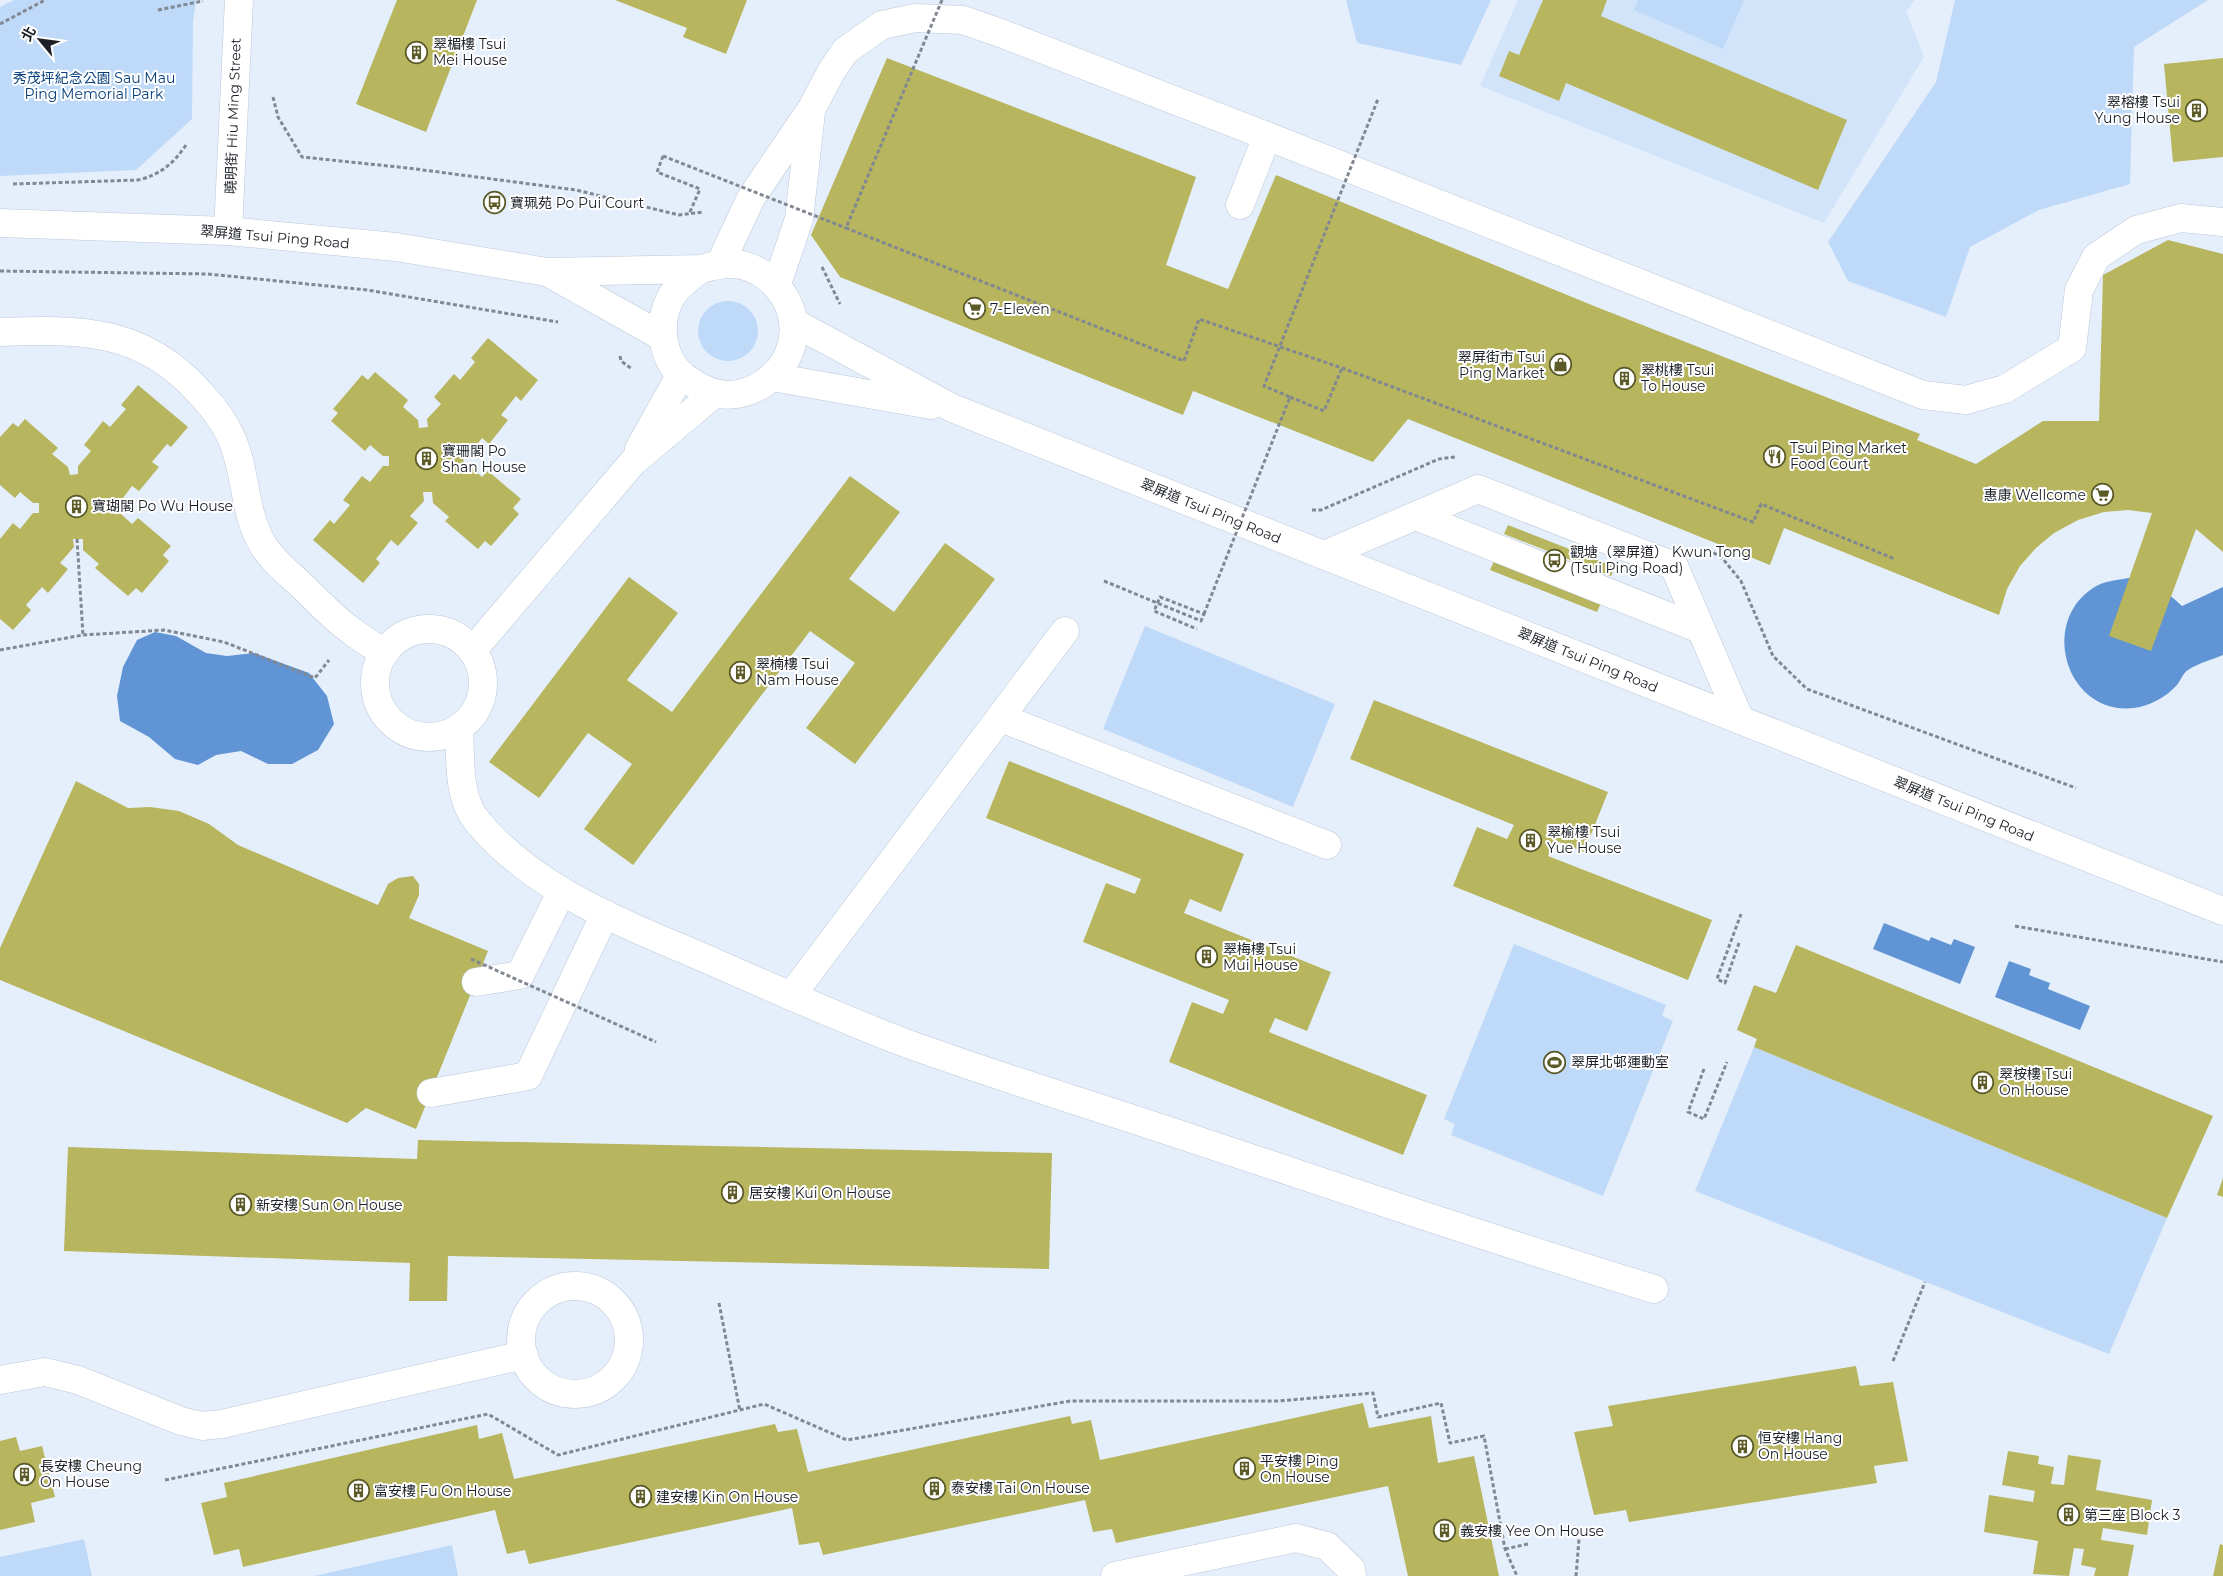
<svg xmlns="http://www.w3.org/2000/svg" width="2223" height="1576" viewBox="0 0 2223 1576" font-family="Montserrat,'Noto Sans TC',sans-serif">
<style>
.built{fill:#d2e4fa}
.green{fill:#bfd9f8}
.water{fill:#6094d4}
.building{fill:#b7b55e}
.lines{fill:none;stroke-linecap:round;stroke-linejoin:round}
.minor-casing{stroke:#bbc8d7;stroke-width:29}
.path{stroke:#818892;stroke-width:3;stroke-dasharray:4 2.5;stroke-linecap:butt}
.minor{stroke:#fff;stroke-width:28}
.path-bridge{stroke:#818892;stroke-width:3;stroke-dasharray:4 2.5;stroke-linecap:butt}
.labels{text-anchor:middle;stroke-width:4;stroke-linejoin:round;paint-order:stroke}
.poi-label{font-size:14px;fill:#1c2026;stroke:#fff;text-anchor:start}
.park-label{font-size:14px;fill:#063f79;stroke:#fff}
.street-label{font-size:14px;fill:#1c2026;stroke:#fff}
</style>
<rect width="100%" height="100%" fill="#e5effc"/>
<polygon class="built" points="1518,0 1915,0 1906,11 1924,57 1824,223 1480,86"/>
<g class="green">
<polygon points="14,0 196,0 193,22 192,119 136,170 0,176 0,7"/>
<polygon points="1346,0 1491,0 1461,65 1357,43"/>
<polygon points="1638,0 1744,0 1723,49 1634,10"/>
<polygon points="1955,0 2208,0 2134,47 2130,184 2039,210 1970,247 1946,317 1848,281 1828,242 1936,82"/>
<circle cx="728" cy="331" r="30"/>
<polygon points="1145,626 1335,704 1293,807 1103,729"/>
<polygon points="1514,944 1666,1005 1662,1016 1673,1021 1603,1196 1451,1135 1455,1124 1444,1119"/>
<polygon points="1754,1047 2167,1218 2109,1354 1695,1191"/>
<polygon points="84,1539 92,1576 0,1576 0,1557"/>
<polygon points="452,1545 458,1576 314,1576"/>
</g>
<g class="water">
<path d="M 2129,578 C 2153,582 2164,589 2182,606 L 2223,587 L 2223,655 C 2212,660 2198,663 2188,670 C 2183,673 2181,680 2177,685 C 2166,697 2150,706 2134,708 C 2068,716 2038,624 2093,588 C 2103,581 2117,580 2129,578 Z"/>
<polygon points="155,632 176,636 206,653 227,656 254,653 309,673 327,696 334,724 318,750 292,764 268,764 241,751 216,755 198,765 175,759 149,737 120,721 117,696 123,667 137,640"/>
<polygon points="1884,923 1929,941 1931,937 1951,945 1954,939 1975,947 1960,984 1873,949"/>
<polygon points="2009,961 2031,969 2029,975 2050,983 2048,989 2090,1006 2080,1030 1995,997"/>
</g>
<g class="building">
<polygon points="397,0 477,0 426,132 356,104"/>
<polygon points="615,0 747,0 726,54 683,37 687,28"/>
<polygon points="1543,0 1607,0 1601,16 1847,120 1818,190 1566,83 1559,101 1499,76 1509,51 1519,55"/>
<polygon points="887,58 1196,177 1166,265 1228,289 1276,175 1594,306 1920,434 1917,440 1976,464 2043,421 2099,421 2103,275 2168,240 2223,254 2223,552 2196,529 2151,651 2109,636 2152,513 2128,510 2104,512 2078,520 2054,533 2036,548 2020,566 2007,589 1999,615 1784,528 1770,565 1408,419 1373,462 1193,391 1183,415 840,277 811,235"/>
<polygon points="2223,58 2223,157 2173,162 2164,64"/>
<polygon points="488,338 538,380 521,401 516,396 501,415 508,420 489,444 482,438 469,455 463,455 464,466 470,466 482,477 488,471 521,499 513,508 519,514 491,546 485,541 478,549 445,521 449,517 433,503 432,492 423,492 424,501 410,516 418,523 398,546 391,540 376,559 380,563 363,583 313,540 330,520 334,524 350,505 343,500 362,476 370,482 383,466 389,466 389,456 383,456 370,445 365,451 331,421 338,413 333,409 362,375 368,380 375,372 408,400 403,407 418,420 419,428 428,427 427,419 441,404 434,397 454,374 460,380 475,362 471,358"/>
<polygon points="138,385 188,427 171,447 167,444 152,462 159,467 139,491 132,486 120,502 112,502 114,514 120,513 132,524 138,518 171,546 163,555 169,561 142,593 136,588 128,596 95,568 99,564 83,550 83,539 73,539 74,547 60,563 68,569 48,593 42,587 26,605 31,610 13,630 0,619 0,539 13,523 20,529 33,513 39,513 39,503 33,503 20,492 15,498 0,485 0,437 13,423 18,427 25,419 58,448 52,454 68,467 70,475 78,474 78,466 91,451 84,445 103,421 110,427 126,409 121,405"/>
<polygon points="850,476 900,512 849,579 894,612 945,543 995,579 855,764 806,728 855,663 810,631 633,865 584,829 632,764 588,733 539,798 489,762 629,577 678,613 627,680 672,712"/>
<polygon points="1508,525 1615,567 1611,576 1504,534"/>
<polygon points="1494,561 1601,603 1597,612 1490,570"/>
<polygon points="1374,700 1608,792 1584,852 1554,840 1548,856 1712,920 1688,980 1453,886 1477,827 1507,839 1514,825 1350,759"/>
<polygon points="1009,761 1244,854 1221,912 1190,899 1184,913 1331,972 1307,1031 1275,1018 1269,1032 1427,1095 1403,1155 1169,1062 1192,1002 1223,1014 1229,1000 1083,942 1106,883 1135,894 1141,879 986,818"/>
<polygon points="76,781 128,808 150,807 179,811 209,824 238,845 378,905 388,884 398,878 413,876 419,884 419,895 409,918 488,951 416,1129 366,1108 347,1123 0,980 0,948"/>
<polygon points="1796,945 2213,1116 2167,1218 1754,1047 1757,1039 1737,1030 1754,985 1776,993"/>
<polygon points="418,1140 1052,1153 1049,1269 448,1256 447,1301 409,1301 410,1263 64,1251 68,1147 417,1159"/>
<polygon points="2223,1178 2223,1197 2217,1195"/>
<polygon points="1856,1366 1860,1386 1893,1382 1908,1461 1874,1466 1877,1483 1629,1522 1626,1510 1594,1515 1574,1432 1613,1426 1608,1406"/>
<polygon points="1363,1403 1369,1428 1431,1416 1438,1463 1474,1456 1499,1576 1408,1576 1388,1486 1116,1543 1112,1529 1093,1532 1085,1500 823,1555 819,1542 799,1545 792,1508 529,1564 525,1550 507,1554 495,1510 243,1567 239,1549 214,1555 201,1503 227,1497 224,1483 477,1425 479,1439 502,1433 514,1479 775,1424 778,1432 797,1429 808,1472 1070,1416 1072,1424 1091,1420 1100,1460"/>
<polygon points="16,1437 20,1451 42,1446 55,1497 31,1503 35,1522 0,1530 0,1441"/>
<polygon points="2008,1451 2039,1456 2038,1464 2054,1467 2051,1484 2064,1485 2068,1455 2101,1460 2096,1490 2152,1500 2147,1535 2103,1528 2101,1540 2134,1545 2128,1576 2094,1576 2096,1568 2081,1565 2084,1549 2074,1548 2069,1576 2033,1574 2038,1541 1984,1532 1989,1495 2033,1502 2035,1491 2002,1485"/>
<polygon points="2220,1544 2223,1545 2223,1576 2213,1576"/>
</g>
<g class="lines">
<defs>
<g id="minor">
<polyline points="1240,205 1267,136"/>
<path d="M 0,223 L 228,231 L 396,247 L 547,272 L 701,269 C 715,265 728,262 742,265 C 776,274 800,308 792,343 C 785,376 748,402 714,393 C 703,390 694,384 684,377 C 661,359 657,322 671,297 C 678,285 690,277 701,269"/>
<polyline points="228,231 239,0"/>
<polyline points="720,264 751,198 812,108 831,72 845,51 882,25 915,18 963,20 1003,34 1267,136 1923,395 1966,400 2005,389 2072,348 2079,290 2096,257 2136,230 2181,218 2223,222"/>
<polyline points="549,273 663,337"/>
<polyline points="777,284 799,219 811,112"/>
<polyline points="793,322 952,408 2223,911"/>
<path d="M 0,332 C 81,329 143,328 201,394 C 213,407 224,421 231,437 C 247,472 243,512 263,545 C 272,560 287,572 300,584 C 317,600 334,619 353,632 C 363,640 374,646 385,653"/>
<polyline points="772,377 931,405"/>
<polyline points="639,449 681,374"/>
<polyline points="1416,516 1700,629"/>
<polyline points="1324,555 1478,489 1674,566 1740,720"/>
<circle cx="429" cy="683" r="54"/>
<polyline points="472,651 633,462 715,393"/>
<polyline points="1001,718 1327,845"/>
<path d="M 459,728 C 461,758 457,797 477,821 C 537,894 634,927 718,964 C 781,992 844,1020 908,1044 C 1005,1079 1104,1109 1202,1142 C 1353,1192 1502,1243 1654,1289"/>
<polyline points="476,982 520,975 562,891"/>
<polyline points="791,996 1065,631"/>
<polyline points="431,1093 528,1076 605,914"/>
<circle cx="575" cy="1340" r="54"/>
<polyline points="0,1380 45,1372 78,1380 181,1421 202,1426 222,1424 524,1355"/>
<polyline points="1115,1576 1296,1538 1327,1546 1351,1569 1352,1576"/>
</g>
</defs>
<use href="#minor" class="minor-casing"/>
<g class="path">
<polyline points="158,10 203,1"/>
<polyline points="0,24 45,0"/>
<polyline points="273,97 278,117 302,157 408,168 576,190 679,215 703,212"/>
<polyline points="663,156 657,172 700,189 689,214"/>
<path d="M 13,184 L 138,180 C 160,175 174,163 186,145"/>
<polyline points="822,267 840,304"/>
<polyline points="0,271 208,274 367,290 558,322"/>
<polyline points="620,356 621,361 632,369"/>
<polyline points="1290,397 1324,411 1342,368"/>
<polyline points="1312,510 1321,510 1439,459 1455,457"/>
<polyline points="77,539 83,635"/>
<polyline points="1708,549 1723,559 1741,581 1773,656 1807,689 2076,788"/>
<polyline points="1104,581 1201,621 1204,614 1160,597 1154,611 1197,629"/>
<polyline points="0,650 83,635 164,630 224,642 315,678 329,660"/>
<polyline points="2015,926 2223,962"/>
<polyline points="1739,943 1725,983 1717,979 1741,914"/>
<polyline points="1704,1069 1688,1112 1704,1119 1727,1062"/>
<polyline points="719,1303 740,1411"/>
<polyline points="1893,1361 1925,1282"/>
<polyline points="165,1480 488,1414 558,1455 764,1404 847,1440 1070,1401 1278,1401 1373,1393 1378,1417 1441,1403 1450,1443 1484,1436 1505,1549 1517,1576"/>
<polyline points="1505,1549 1528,1544"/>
<polyline points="1576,1576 1579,1539"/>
</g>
<use href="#minor" class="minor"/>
<g class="path-bridge">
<polyline points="942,0 846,228 1184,361 1199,319 1342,368 1753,522 1761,504 1895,559"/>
<polyline points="663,156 846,228"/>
<polyline points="1204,614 1290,397 1264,386 1378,99"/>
<polyline points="471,959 656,1042"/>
</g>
</g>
<defs>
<symbol id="building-ring" viewBox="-11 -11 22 22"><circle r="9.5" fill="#fff" stroke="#5c5b28" stroke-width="1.5"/><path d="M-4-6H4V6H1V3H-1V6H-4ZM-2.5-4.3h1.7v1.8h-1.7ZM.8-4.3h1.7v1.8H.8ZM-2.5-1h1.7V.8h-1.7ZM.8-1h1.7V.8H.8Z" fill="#5c5b28"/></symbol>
<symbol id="bus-ring" viewBox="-11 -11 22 22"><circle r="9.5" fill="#fff" stroke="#5c5b28" stroke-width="1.5"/><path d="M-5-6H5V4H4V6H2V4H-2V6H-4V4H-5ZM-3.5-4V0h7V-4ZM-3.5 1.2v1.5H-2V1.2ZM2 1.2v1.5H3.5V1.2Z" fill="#5c5b28"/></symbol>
<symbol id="supermarket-ring" viewBox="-11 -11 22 22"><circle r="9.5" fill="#fff" stroke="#5c5b28" stroke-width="1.5"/><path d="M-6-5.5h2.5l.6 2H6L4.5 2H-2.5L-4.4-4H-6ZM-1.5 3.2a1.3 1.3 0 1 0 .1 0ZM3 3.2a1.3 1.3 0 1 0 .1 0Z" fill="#5c5b28"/></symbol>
<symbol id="shop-ring" viewBox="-11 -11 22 22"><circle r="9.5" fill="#fff" stroke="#5c5b28" stroke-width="1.5"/><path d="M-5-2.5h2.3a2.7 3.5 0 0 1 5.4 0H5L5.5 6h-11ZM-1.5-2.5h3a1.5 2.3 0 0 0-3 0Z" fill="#5c5b28"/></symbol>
<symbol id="restaurant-ring" viewBox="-11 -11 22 22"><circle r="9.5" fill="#fff" stroke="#5c5b28" stroke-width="1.5"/><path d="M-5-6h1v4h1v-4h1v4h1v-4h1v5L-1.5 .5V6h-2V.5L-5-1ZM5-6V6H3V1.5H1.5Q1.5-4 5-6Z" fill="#5c5b28"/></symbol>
<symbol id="stadium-ring" viewBox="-11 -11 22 22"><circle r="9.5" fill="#fff" stroke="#5c5b28" stroke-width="1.5"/><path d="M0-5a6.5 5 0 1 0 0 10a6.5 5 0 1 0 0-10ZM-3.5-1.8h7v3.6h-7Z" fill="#5c5b28"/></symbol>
</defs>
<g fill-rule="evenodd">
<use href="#building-ring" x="404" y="40" width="25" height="25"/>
<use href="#building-ring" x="2184" y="98" width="25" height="25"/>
<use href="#bus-ring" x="482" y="190" width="25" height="25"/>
<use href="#supermarket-ring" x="962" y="296" width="25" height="25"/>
<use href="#shop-ring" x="1548" y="352" width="25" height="25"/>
<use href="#building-ring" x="1612" y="366" width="25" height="25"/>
<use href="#restaurant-ring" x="1762" y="444" width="25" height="25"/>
<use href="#building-ring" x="414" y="446" width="25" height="25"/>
<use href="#supermarket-ring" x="2090" y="482" width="25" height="25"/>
<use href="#building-ring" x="64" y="494" width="25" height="25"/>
<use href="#bus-ring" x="1542" y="548" width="25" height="25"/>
<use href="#building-ring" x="728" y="660" width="25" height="25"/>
<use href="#building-ring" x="1518" y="828" width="25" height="25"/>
<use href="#building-ring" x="1194" y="944" width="25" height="25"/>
<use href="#stadium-ring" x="1542" y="1050" width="25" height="25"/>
<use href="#building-ring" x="1970" y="1070" width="25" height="25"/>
<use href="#building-ring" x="720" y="1180" width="25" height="25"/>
<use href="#building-ring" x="228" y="1192" width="25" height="25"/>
<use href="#building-ring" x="1730" y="1434" width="25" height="25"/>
<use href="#building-ring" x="1232" y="1456" width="25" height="25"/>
<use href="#building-ring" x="12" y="1462" width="25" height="25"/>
<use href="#building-ring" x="922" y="1476" width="25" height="25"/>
<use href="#building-ring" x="346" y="1478" width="25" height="25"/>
<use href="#building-ring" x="628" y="1484" width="25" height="25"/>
<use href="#building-ring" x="2056" y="1502" width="25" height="25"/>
<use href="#building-ring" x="1432" y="1518" width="25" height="25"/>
</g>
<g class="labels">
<g class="poi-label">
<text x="433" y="49">翠楣樓 Tsui<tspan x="433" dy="16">Mei House</tspan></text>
<text x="2180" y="107" text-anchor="end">翠榕樓 Tsui<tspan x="2180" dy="16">Yung House</tspan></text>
<text x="510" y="208">寶珮苑 Po Pui Court</text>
<text x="990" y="314">7-Eleven</text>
<text x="1545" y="362" text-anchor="end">翠屏街市 Tsui<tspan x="1545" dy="16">Ping Market</tspan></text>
<text x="1641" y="375">翠桃樓 Tsui<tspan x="1641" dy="16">To House</tspan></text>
<text x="1790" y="453">Tsui Ping Market<tspan x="1790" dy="16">Food Court</tspan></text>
<text x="442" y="456">寶珊閣 Po<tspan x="442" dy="16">Shan House</tspan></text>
<text x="2086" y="500" text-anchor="end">惠康 Wellcome</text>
<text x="92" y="511">寶瑚閣 Po Wu House</text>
<text x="1570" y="557">觀塘（翠屏道） Kwun Tong<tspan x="1570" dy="16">(Tsui Ping Road)</tspan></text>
<text x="756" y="669">翠楠樓 Tsui<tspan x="756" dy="16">Nam House</tspan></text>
<text x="1547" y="837">翠榆樓 Tsui<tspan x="1547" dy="16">Yue House</tspan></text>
<text x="1223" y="954">翠梅樓 Tsui<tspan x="1223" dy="16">Mui House</tspan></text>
<text x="1571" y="1067">翠屏北邨運動室</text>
<text x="1999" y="1079">翠桉樓 Tsui<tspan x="1999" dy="16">On House</tspan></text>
<text x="749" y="1198">居安樓 Kui On House</text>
<text x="256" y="1210">新安樓 Sun On House</text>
<text x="1758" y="1443">恒安樓 Hang<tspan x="1758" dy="16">On House</tspan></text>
<text x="1260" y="1466">平安樓 Ping<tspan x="1260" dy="16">On House</tspan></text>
<text x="40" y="1471">長安樓 Cheung<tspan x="40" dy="16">On House</tspan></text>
<text x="951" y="1493">泰安樓 Tai On House</text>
<text x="374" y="1496">富安樓 Fu On House</text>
<text x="656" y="1502">建安樓 Kin On House</text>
<text x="2084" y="1520">第三座 Block 3</text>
<text x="1460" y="1536">義安樓 Yee On House</text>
</g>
<g class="park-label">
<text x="94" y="83">秀茂坪紀念公園 Sau Mau<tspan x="94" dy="16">Ping Memorial Park</tspan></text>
</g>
<g class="street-label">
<text transform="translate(233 116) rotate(-88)" y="5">曉明街 Hiu Ming Street</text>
<text transform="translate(275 237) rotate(5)" y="5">翠屏道 Tsui Ping Road</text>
<text transform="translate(1211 511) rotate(22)" y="5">翠屏道 Tsui Ping Road</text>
<text transform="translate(1588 660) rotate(22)" y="5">翠屏道 Tsui Ping Road</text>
<text transform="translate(1964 809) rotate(22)" y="5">翠屏道 Tsui Ping Road</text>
</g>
</g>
<g transform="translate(40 40) rotate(299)" stroke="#ffffff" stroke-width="4" paint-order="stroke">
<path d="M0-4L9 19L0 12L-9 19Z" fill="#1c2026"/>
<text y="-8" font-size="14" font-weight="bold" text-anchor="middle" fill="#1c2026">北</text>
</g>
</svg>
